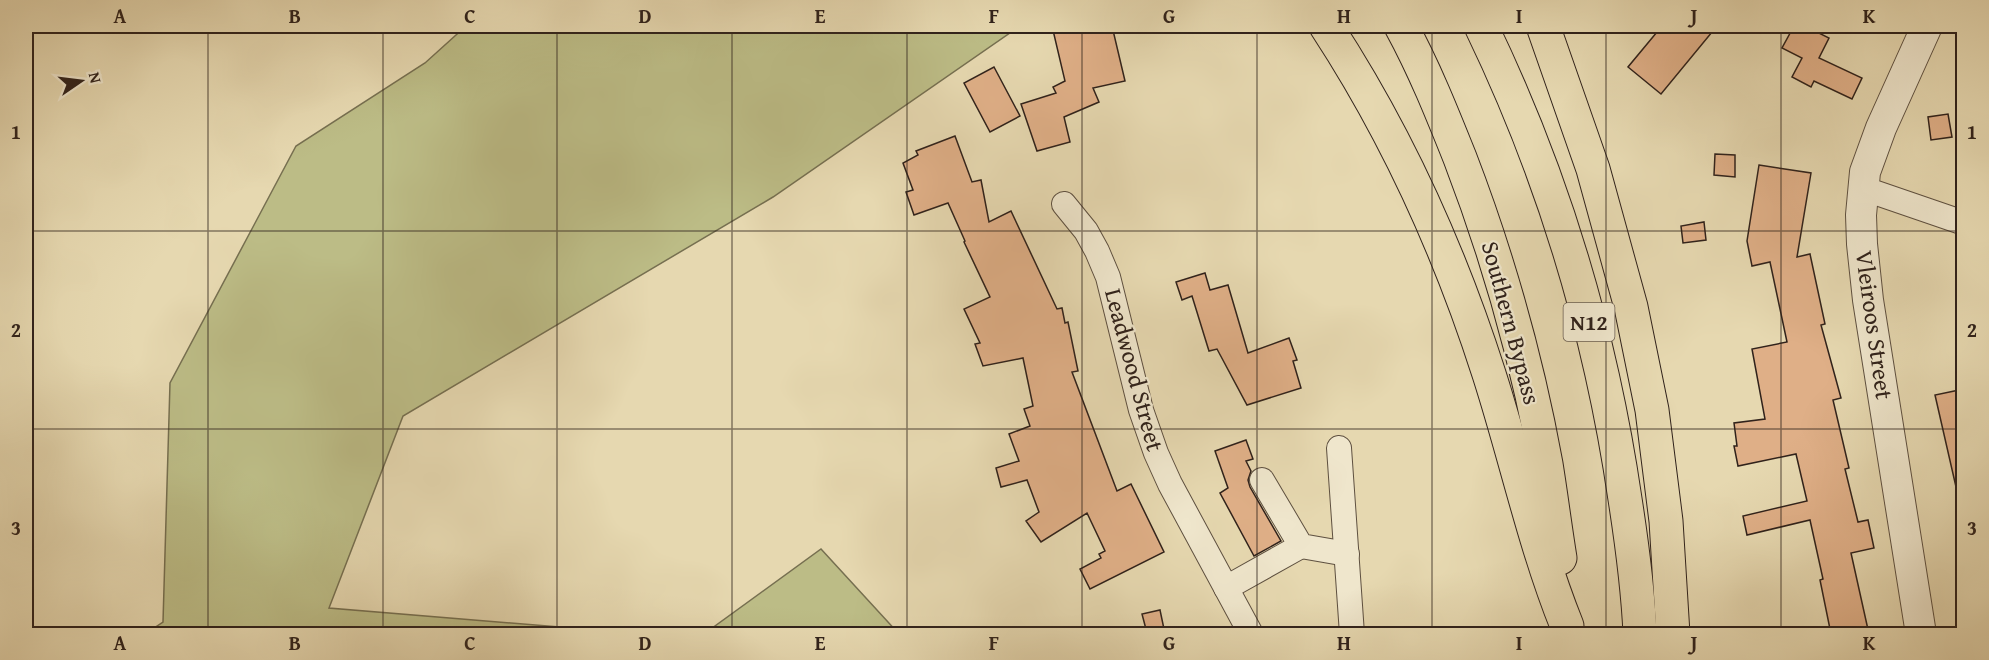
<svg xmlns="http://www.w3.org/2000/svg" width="1989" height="660" viewBox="0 0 1989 660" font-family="'Gentium Book Plus',serif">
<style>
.green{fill:#bcbc86;stroke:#766f50;stroke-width:1.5}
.building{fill:#dfaf87;stroke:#30221b;stroke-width:1.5}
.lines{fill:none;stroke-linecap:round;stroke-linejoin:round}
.minor-casing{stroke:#5e5040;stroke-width:26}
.tertiary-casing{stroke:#5e5040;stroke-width:32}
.motorway-casing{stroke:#30221b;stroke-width:35}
.minor{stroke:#efe6cc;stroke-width:24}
.tertiary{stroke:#efe6cc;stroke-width:30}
.motorway{stroke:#e6d8b0;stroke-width:33}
.grid{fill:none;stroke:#30221b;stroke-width:1.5;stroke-opacity:0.55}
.labels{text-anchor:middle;stroke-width:4.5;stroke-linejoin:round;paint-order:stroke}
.shield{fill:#efe6cc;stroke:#695d50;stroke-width:1.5}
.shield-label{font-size:22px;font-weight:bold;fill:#30221b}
.street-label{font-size:24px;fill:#30221b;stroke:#efe6cc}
.neatline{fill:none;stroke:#30221b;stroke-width:2}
.grid-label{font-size:20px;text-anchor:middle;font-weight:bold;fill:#30221b}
</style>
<rect width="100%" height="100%" fill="#e6d8b0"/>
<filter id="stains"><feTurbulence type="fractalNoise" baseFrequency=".00333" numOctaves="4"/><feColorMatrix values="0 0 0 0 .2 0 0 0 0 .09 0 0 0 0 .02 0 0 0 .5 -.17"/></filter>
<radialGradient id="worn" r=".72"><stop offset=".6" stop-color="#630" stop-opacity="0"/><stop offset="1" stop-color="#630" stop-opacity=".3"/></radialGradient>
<g class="green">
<polygon points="466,26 1020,26 773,197 403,416 329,608 645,634 145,634 163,622 170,383 296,146 425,63"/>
<polygon points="821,549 899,634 704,634"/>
</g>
<g class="building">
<polygon points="1052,26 1112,26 1125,81 1093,88 1099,102 1064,117 1070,142 1037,151 1021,104 1056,93 1053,87 1065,81"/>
<polygon points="1662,26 1717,26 1661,94 1628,67"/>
<polygon points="1794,26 1805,26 1829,38 1819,58 1862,78 1852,99 1814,81 1811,87 1792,77 1802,58 1782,48"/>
<polygon points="994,67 1020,116 990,132 964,83"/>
<polygon points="1948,114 1952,137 1931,140 1928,117"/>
<polygon points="955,136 972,182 981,180 989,222 1011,211 1057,309 1062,308 1065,323 1068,322 1078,371 1072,372 1117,491 1131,484 1164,552 1090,589 1080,569 1101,558 1099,554 1105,551 1087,513 1041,542 1026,521 1039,512 1027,480 1001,487 996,468 1019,461 1009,434 1030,426 1024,409 1033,406 1023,358 983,366 975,344 980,343 964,309 990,297 964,242 965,241 948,203 914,215 906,192 913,190 903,163 918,155 916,151"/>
<polygon points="1715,154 1735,155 1735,177 1714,175"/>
<polygon points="1759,165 1811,173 1797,257 1810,254 1825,324 1821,325 1841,398 1833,400 1849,468 1845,469 1858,522 1868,520 1874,548 1851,553 1869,634 1831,634 1820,580 1823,579 1810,520 1747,535 1743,516 1807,501 1796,454 1738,466 1734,446 1737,446 1734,423 1765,419 1752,349 1787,342 1770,262 1752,266 1747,241"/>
<polygon points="1704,222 1706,240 1683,243 1681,226"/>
<polygon points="1205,273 1210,290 1228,285 1248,353 1289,338 1297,360 1293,361 1301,388 1247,405 1217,349 1209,351 1192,296 1182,300 1176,282"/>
<polygon points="1964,389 1964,486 1956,487 1935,395"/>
<polygon points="1246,440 1253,459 1246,461 1251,471 1248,480 1250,487 1281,541 1254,556 1220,493 1228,488 1215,451"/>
<polygon points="1160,610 1164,629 1147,633 1142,614"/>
</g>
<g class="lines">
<defs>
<g id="minor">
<polyline points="1862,188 1964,223"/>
<polyline points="1064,204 1086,231 1097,251 1108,277 1141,410 1156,453 1170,484 1251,634"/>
<polyline points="1339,448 1352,634"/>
<polyline points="1262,480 1301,546 1347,554"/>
<polyline points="1226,588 1301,546"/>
</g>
<polyline id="tertiary" points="1921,634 1868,300 1862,244 1861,215 1865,172 1881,128 1927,26"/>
<g id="motorway">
<path d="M 1326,26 C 1396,133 1450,252 1489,374 C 1516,458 1534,544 1567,626"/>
<path d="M 1401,26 C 1424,68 1442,113 1460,158 C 1498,257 1527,360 1546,464 C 1551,495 1555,527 1560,558"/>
<path d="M 1481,26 C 1553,175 1601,335 1625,499 C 1632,544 1638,589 1640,634"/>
<polyline points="1543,26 1593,169 1631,307 1652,410 1666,521 1673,634"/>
</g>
</defs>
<use href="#minor" class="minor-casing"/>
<use href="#tertiary" class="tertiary-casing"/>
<use href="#motorway" class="motorway-casing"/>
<use href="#minor" class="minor"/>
<use href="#tertiary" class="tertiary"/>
<use href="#motorway" class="motorway"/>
</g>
<path class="grid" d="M 208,26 L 208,634M 383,26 L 383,634M 557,26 L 557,634M 732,26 L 732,634M 907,26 L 907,634M 1082,26 L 1082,634M 1257,26 L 1257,634M 1432,26 L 1432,634M 1606,26 L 1606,634M 1781,26 L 1781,634M 26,231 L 1964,231M 26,429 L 1964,429"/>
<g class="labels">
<rect class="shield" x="1563.5" y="303" width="51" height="38" rx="4.5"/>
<g class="shield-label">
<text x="1589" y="330">N12</text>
</g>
<g class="street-label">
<text transform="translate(1511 323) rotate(75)" y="8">Southern Bypass</text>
<text transform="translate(1874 325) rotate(82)" y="8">Vleiroos Street</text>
<text transform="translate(1134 370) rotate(75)" y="8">Leadwood Street</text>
</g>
</g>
<rect width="1989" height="660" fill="none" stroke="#e6d8b0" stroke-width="66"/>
<g transform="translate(81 81) rotate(76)" stroke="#efe6cc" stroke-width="4.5" paint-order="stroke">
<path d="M0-4.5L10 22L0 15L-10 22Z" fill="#30221b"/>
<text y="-9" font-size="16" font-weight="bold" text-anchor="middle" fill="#30221b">N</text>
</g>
<rect x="33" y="33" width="1923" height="594" class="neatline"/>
<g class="grid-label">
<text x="120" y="23">A</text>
<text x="295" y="23">B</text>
<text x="470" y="23">C</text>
<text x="645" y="23">D</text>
<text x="820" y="23">E</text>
<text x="994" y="23">F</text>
<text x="1169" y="23">G</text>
<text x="1344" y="23">H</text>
<text x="1519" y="23">I</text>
<text x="1694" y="23">J</text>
<text x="1869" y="23">K</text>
<text x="16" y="139">1</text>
<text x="1972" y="139">1</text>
<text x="16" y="337">2</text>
<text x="1972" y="337">2</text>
<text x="16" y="535">3</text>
<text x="1972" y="535">3</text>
<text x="120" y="650">A</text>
<text x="295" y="650">B</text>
<text x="470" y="650">C</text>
<text x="645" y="650">D</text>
<text x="820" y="650">E</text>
<text x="994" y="650">F</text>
<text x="1169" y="650">G</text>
<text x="1344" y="650">H</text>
<text x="1519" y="650">I</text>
<text x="1694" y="650">J</text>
<text x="1869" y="650">K</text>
</g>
<rect width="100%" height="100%" filter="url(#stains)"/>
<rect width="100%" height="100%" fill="url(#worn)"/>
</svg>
